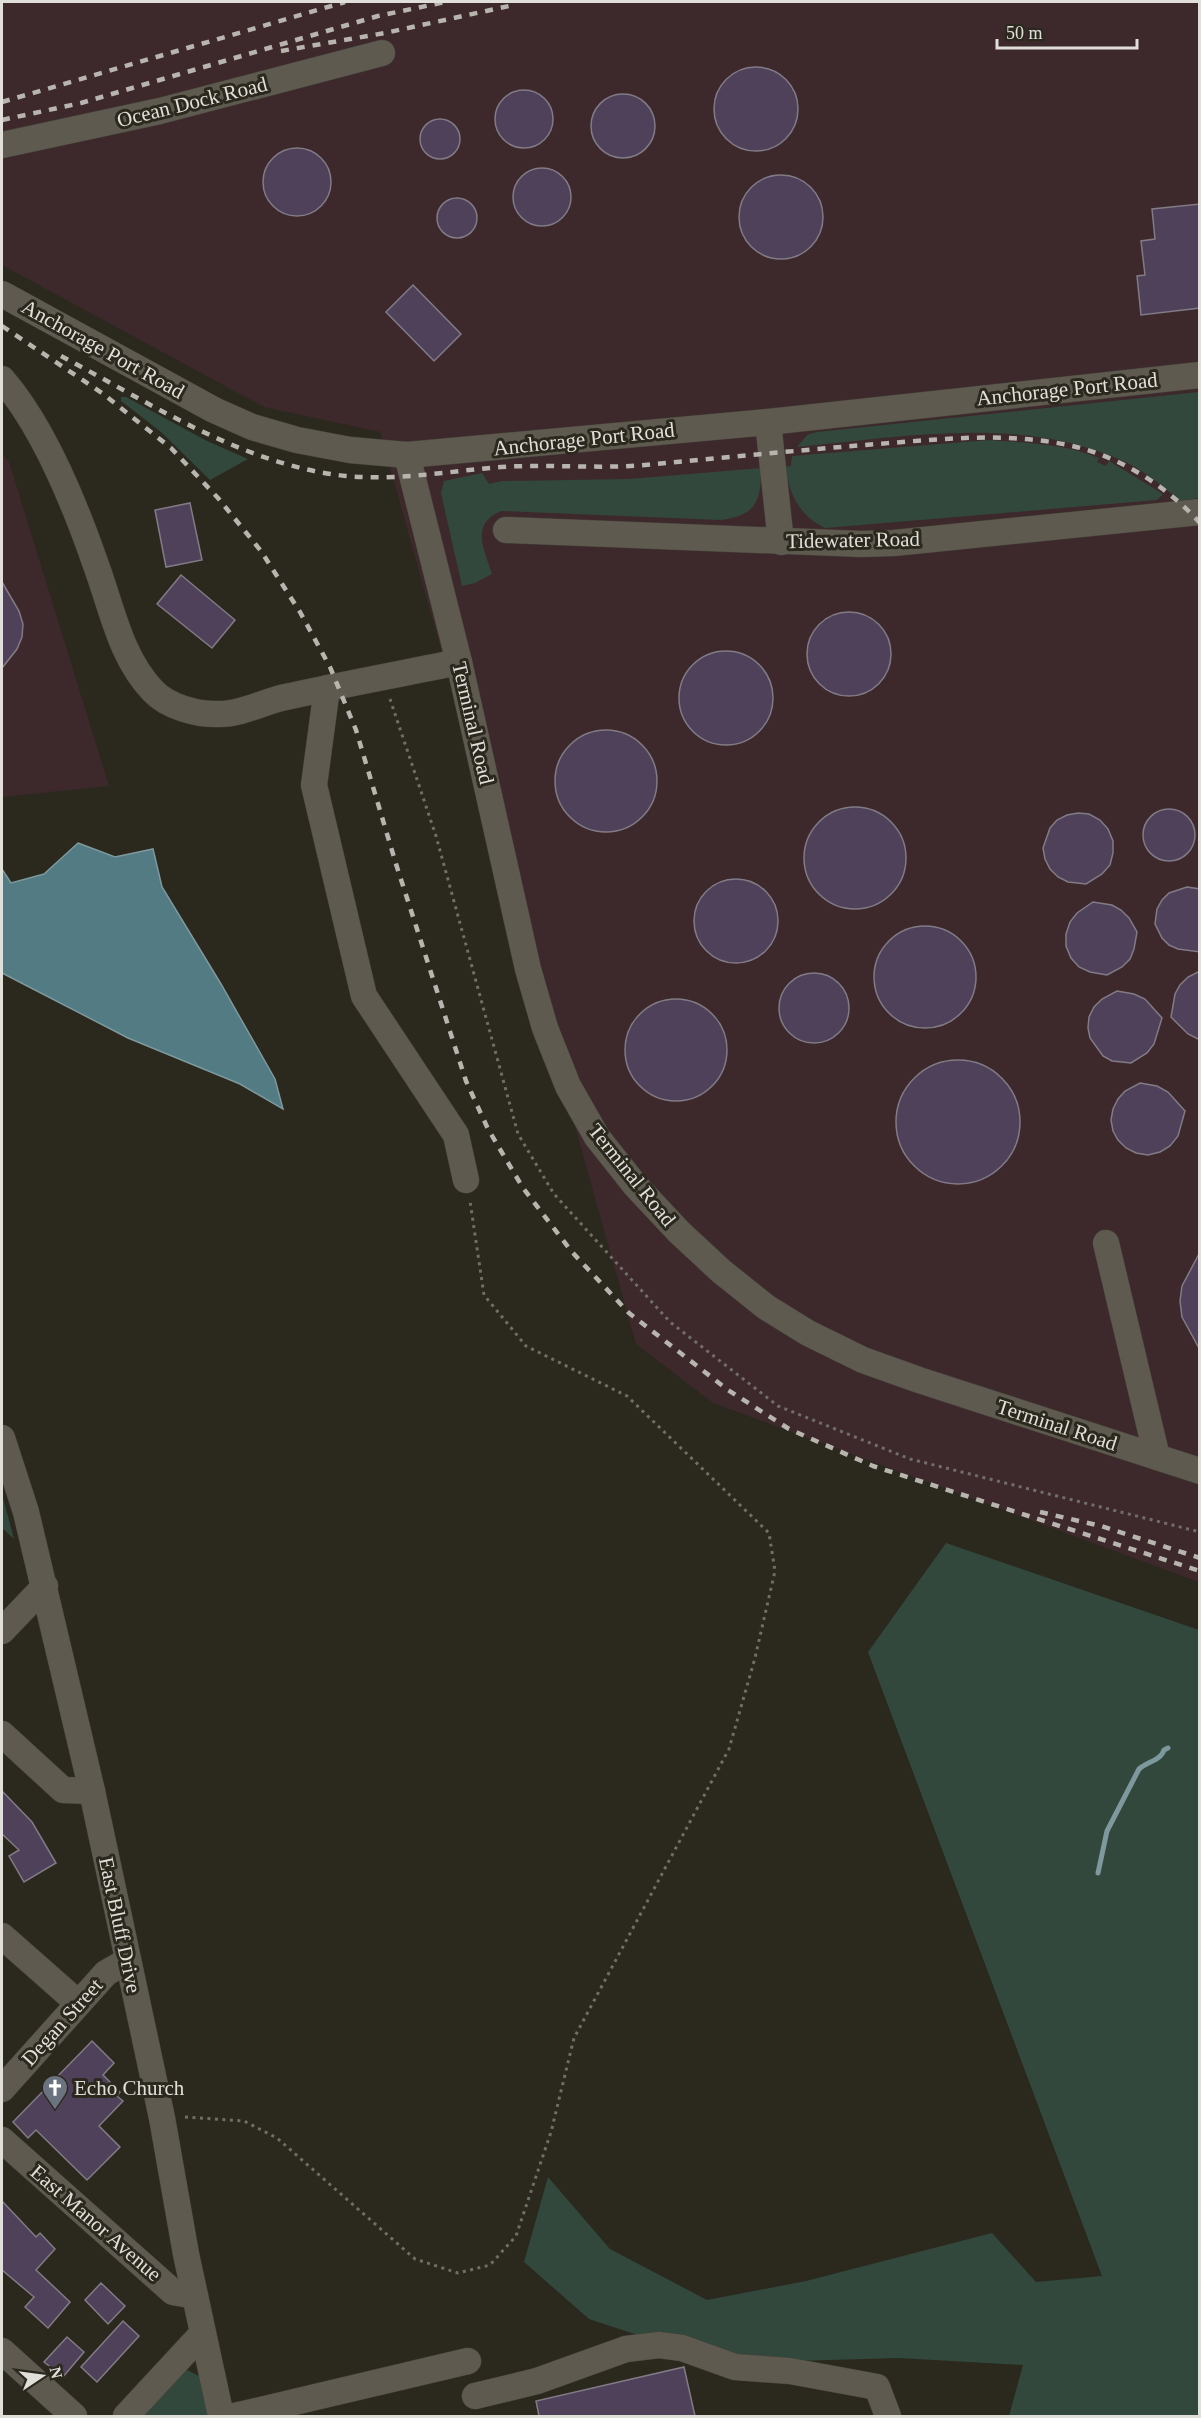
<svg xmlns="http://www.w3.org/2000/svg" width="1201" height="2418" viewBox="0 0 1201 2418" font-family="Georgia,serif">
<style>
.industrial{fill:#3d292c}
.green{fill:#32483c}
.water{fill:#527b83;stroke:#7d999d;stroke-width:1.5}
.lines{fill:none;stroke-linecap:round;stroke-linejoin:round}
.stream{stroke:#7d999d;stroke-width:5}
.building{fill:#50415b;stroke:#817b85;stroke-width:1.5}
.minor-casing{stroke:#45423a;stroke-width:27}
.path{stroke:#716e66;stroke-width:3;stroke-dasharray:3 4.5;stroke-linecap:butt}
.minor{stroke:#5e5a4f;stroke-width:26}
.rail{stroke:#b7b5ae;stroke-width:4.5;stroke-dasharray:8 8;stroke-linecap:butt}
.labels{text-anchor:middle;stroke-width:6;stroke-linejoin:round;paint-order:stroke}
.street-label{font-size:21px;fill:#e1dfd9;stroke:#2b281e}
.poi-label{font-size:21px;fill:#e1dfd9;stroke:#2b281e;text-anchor:start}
</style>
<rect width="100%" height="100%" fill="#2b281e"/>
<g class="industrial">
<polygon points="2,2 1199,2 1199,1582 713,1403 636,1344 380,432 264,407 2,265"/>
<polygon points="2,454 9,462 109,786 2,797"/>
</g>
<g class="green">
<path d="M 1199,392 L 1199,498 L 1180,501 C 1163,486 1142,469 1121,460 C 1020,415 902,437 797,447 L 807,435 L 817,432 Z"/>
<polygon points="121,397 126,397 207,441 248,459 210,480 161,432 121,401"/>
<path d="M 989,440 C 1027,443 1063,443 1099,458 L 1097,462 L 1106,466 L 1109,461 L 1163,494 L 1157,500 L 825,528 C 799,515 790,495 785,467 L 791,466 L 792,456 Z"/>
<path d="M 761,468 C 761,501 757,515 721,520 L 501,511 C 470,524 484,549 492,574 L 475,583 L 462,586 L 441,493 L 444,481 L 482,473 L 489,484 L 502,481 L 630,479 Z"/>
<polygon points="2,1494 14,1539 2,1528"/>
<polygon points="946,1543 1199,1630 1199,2416 1009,2416 1023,2365 898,2358 723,2363 589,2319 524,2262 548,2177 610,2249 707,2300 806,2281 992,2233 1036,2282 1102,2276 868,1652"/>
<polygon points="183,2368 201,2377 210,2416 143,2416"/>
</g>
<polygon class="water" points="78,843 115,857 153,849 162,887 221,984 275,1079 283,1109 240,1084 128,1038 2,973 2,869 11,883 44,874"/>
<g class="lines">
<path class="stream" d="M 1098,1873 L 1107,1831 L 1139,1769 C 1147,1762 1161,1760 1164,1750 L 1168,1748"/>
</g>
<g class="building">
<circle cx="756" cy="109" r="42"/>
<circle cx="524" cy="119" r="29"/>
<circle cx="623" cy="126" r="32"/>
<circle cx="440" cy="139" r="20"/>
<circle cx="297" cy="182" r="34"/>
<circle cx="542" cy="197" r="29"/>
<circle cx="781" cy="217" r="42"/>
<circle cx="457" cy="218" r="20"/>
<polygon points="1200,204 1200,308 1141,315 1137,276 1145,275 1141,241 1155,239 1152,209"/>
<polygon points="413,285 461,334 434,361 386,312"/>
<polygon points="190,503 202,560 166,567 155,510"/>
<polygon points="181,575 235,620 212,648 157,604"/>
<polygon points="2,582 19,611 23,624 22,637 17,649 2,668"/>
<circle cx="849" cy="654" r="42"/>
<circle cx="726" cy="698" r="47"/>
<circle cx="606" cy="781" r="51"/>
<circle cx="855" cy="858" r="51"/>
<circle cx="1169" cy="835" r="26"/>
<polygon points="1078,813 1089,814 1100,820 1108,829 1113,841 1113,853 1110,865 1102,874 1086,884 1068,882 1058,877 1050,869 1045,859 1043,848 1050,828 1057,820 1067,815"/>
<circle cx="736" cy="921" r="42"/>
<polygon points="1187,887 1200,889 1200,952 1178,949 1169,945 1162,938 1155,924 1157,909 1162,900 1169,893"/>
<polygon points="1093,902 1112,905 1121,910 1129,918 1137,932 1134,949 1130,959 1122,967 1107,975 1090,972 1079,967 1071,958 1066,946 1066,934 1070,922 1077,913"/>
<circle cx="925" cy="977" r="51"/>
<polygon points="1200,971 1200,1040 1188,1034 1171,1017 1175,994 1180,985 1188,977"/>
<circle cx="814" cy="1008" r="35"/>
<polygon points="1117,991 1134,994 1145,999 1162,1018 1154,1044 1147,1053 1131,1063 1112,1061 1103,1056 1090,1038 1088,1028 1089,1017 1094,1007 1102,999"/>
<circle cx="676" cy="1050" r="51"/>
<circle cx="958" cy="1122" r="62"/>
<polygon points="1140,1083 1157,1086 1168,1092 1185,1111 1178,1136 1170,1146 1160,1152 1148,1155 1136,1153 1126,1148 1118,1140 1113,1131 1111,1120 1113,1109 1118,1099 1125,1091"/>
<polygon points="1200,1252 1200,1350 1182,1317 1180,1301 1182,1286"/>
<polygon points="2,1791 32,1822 56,1863 24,1882 9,1856 19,1850 2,1834"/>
<polygon points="92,2041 114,2063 103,2075 120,2092 117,2096 123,2101 99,2126 120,2147 87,2180 36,2130 28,2138 13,2122"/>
<polygon points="2,2201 36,2237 40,2233 55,2249 36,2270 70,2302 48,2328 25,2307 34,2297 2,2270"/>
<polygon points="101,2283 125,2306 108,2324 85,2300"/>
<polygon points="123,2321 139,2336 97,2382 81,2367"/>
<polygon points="67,2337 84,2352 63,2377 44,2362"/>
<polygon points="684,2367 695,2416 539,2416 536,2401"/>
</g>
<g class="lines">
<defs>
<g id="minor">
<polyline points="2,145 160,111 382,53"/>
<polyline points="2,294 214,410 252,427 297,440 350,450 407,455 768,422 1200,375"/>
<path d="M 2,379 C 44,427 76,507 97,568 C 112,609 121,658 153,691 C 168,707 198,715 220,714 C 240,714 262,703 281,698 C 340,685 400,674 459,662"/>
<polyline points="768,422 781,542"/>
<polyline points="407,455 459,662 528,969 545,1028 568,1086 597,1137 635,1185 679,1232 721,1271 766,1307 808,1333 863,1360 919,1380 1200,1471"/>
<polyline points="506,530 861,544 894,543 1200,512"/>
<polyline points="327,688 314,785 364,996 456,1135 466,1180"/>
<polyline points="1106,1243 1157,1457"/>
<polyline points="2,1438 26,1512 92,1791 162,2118 186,2254 221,2416"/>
<polyline points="2,1631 45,1586"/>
<polyline points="2,1734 63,1790 92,1791"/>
<polyline points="2,1936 78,2003"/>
<polyline points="2,2089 106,1973 127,1961"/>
<polyline points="2,2140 173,2292 195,2296"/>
<polyline points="2,2351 74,2416"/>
<polyline points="475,2396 537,2381 626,2349 659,2345 682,2348 735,2367 790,2371 877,2387 888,2416"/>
<polyline points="126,2416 202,2334"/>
<polyline points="235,2416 468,2361"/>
</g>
</defs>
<use href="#minor" class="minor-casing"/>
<g class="path">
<polyline points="390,699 436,836 518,1134 554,1194 670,1322 778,1406 910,1459 1200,1532"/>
<polyline points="185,2117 244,2121 277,2138 415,2259 458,2273 490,2265 516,2236 551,2132 574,2038 729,1749 755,1658 775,1571 769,1533 627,1396 526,1346 484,1295 470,1201"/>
</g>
<use href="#minor" class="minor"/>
<g class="rail">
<polyline points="281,51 385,33 509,6"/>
<polyline points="2,102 345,2"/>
<polyline points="2,120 81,103 378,16 445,2"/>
<polyline points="2,326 102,393 171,448 218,498 261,551 300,612 330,667 356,730 396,864 466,1081 488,1129 523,1188 572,1252 629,1313 728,1390 789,1429 873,1466 1200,1571"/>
<path d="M 61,356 C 152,404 243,465 346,476 C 399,481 449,471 501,467 C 549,464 597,469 645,465 C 722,458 800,450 877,444 C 941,439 1005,432 1068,445 C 1117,455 1166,485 1200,523"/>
<polyline points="1040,1512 1101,1526 1200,1558"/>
</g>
</g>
<defs>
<symbol id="church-pin" viewBox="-11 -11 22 30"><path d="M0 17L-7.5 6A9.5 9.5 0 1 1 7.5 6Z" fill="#6b7280" stroke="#2b281e"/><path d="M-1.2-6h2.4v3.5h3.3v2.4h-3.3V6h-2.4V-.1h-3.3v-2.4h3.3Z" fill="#fff"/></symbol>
</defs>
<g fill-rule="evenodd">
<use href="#church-pin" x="40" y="2073" width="30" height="40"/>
</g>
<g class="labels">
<g class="street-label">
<text transform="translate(192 102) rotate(-14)" y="7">Ocean Dock Road</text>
<text transform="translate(103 349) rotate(29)" y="7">Anchorage Port Road</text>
<text transform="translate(1067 389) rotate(-6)" y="7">Anchorage Port Road</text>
<text transform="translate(584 439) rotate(-6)" y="7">Anchorage Port Road</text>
<text transform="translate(853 540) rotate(-1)" y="7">Tidewater Road</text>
<text transform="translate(473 723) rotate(77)" y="7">Terminal Road</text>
<text transform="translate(632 1175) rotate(51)" y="7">Terminal Road</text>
<text transform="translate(1057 1425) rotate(18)" y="7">Terminal Road</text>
<text transform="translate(120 1925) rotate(78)" y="7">East Bluff Drive</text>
<text transform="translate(62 2022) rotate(-48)" y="7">Degan Street</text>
<text transform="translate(96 2223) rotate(41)" y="7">East Manor Avenue</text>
</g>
<g class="poi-label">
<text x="74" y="2095">Echo Church</text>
</g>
</g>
<rect width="1201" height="2418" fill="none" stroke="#e1dfd9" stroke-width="6"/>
<g transform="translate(42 2376) rotate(77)" stroke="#2b281e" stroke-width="4.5" paint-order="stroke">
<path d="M0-4.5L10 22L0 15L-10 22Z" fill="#e1dfd9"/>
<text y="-9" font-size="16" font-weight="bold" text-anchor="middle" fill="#e1dfd9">N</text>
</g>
<path d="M997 39v9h140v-9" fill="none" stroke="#e1dfd9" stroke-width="3"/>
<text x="1006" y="39" font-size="18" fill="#e1dfd9" stroke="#2b281e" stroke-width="4.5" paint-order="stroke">50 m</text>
</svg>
